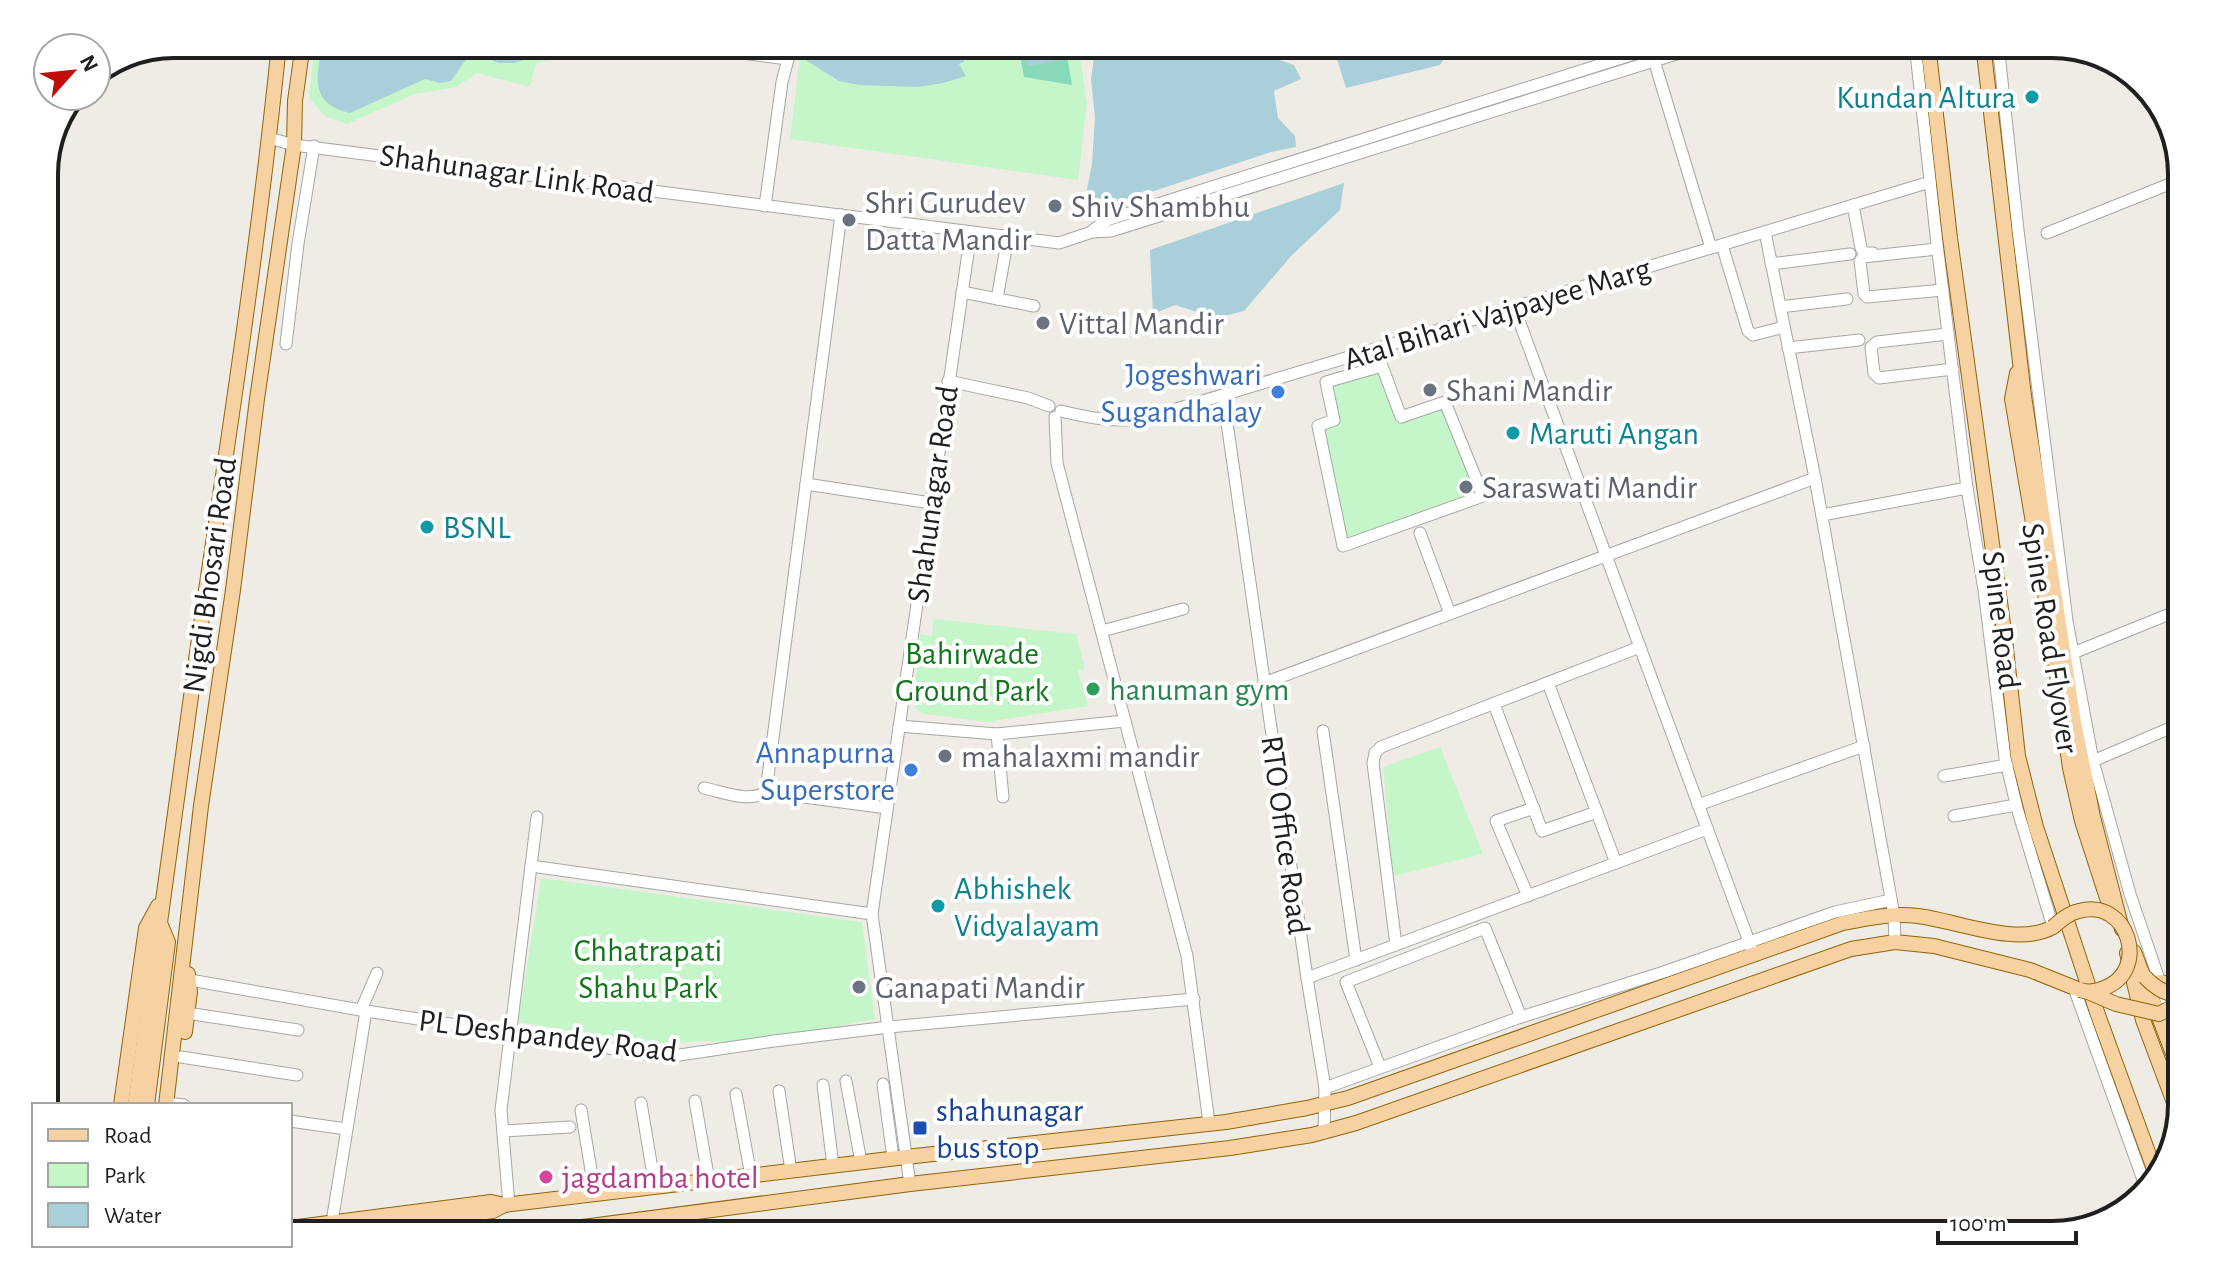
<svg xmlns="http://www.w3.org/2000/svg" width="2226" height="1279" viewBox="0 0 2226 1279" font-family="'Alegreya Sans',sans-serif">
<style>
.park{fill:#c5f6c9}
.pitch{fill:#88d9ba}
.water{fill:#a8cfda}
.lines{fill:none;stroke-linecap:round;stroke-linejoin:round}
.minor-casing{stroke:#a6a6a6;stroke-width:13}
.major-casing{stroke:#906409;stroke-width:16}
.minor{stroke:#fff;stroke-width:11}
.major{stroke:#f6d2a3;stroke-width:14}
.major-bridge-casing{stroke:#906409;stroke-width:16;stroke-linecap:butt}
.major-bridge{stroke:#f6d2a3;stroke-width:14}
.culture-dot{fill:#0f9aa8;stroke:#fff;stroke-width:3}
.worship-dot{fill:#6b7280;stroke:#fff;stroke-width:3}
.shop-dot{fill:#3f7fe0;stroke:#fff;stroke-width:3}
.leisure-dot{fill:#2e9e5b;stroke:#fff;stroke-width:3}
.transit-dot{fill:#1a4fb4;stroke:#fff;stroke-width:3}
.hotel-dot{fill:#d1479c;stroke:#fff;stroke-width:3}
.labels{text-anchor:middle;stroke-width:8;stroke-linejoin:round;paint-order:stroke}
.culture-label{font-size:32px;fill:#0d838f;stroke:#fff;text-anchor:start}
.street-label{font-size:32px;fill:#1f1f1f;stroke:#fff}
.worship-label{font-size:32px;fill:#5b616d;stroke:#fff;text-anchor:start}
.shop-label{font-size:32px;fill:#366cbe;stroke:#fff;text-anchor:end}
.park-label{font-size:32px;fill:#12771b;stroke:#fff}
.leisure-label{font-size:32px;fill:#27864d;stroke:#fff;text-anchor:start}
.transit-label{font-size:32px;fill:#164399;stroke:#fff;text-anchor:start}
.hotel-label{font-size:32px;fill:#b23c85;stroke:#fff;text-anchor:start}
.rim{fill:none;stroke:#1f1f1f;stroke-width:4}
</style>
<rect width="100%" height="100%" fill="#efece5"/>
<g class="park">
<polygon points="315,44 618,44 536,63 530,87 477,73 456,87 415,94 347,124 325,116 309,98"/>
<polygon points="804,44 1078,44 1087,103 1078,180 790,139 800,57"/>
<polygon points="1381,371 1397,419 1445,402 1483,496 1343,546 1318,426 1334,420 1323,387"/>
<polygon points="934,619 1076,634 1085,668 1078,671 1088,706 987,722 925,714 918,711 913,702 920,634 932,636"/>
<polygon points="1440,747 1483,854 1393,876 1383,767"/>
<polygon points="541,878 862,922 875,1019 752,1044 708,1041 649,1044 518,1022"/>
</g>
<polygon class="pitch" points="1018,44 1065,44 1072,85 1024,77"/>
<g class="water">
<path d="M 323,44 L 572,44 L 514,63 L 498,63 L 477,53 L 469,55 L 451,81 L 440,83 L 425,79 L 350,113 C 309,104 316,76 323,44 Z"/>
<polygon points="816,44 956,44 964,62 959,64 966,76 943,83 918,87 859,85 839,81 807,61 807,50"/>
<polygon points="1060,44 1063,60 1028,66 1026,45"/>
<polygon points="1096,44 1262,44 1270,57 1294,65 1301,79 1274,91 1278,118 1295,136 1296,147 1271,152 1103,208 1085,199 1092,164 1095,117 1091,79"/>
<polygon points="1354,44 1448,44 1449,52 1440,65 1346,88 1337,59"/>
<polygon points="1344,183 1340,210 1292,255 1244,311 1224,316 1197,312 1175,305 1153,314 1150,250"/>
</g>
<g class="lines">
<defs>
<g id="minor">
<polyline points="677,44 787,59"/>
<polyline points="1915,44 1937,244 1967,488 1984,590 2005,758 2017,808 2053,927"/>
<polyline points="1998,44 2018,230 2067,621 2093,761 2130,894 2182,1047"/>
<polyline points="1653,57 1711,248"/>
<polyline points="269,138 294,145 1059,243 1092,232 1111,231 1708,44"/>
<polyline points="1853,205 1861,248 1864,253 1873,253"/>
<polyline points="765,206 782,82 792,44"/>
<polyline points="1092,231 1107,220 1666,44"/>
<polyline points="1765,232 1815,478 1894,915 1895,942"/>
<polyline points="2047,233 2182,179"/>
<polyline points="1722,245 1748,331 1753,335 1784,327"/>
<polyline points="1937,249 1863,257 1860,261 1864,294 1867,297 1943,290"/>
<polyline points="1771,264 1850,254"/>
<polyline points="962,292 1034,306"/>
<polyline points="997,299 1008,237"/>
<polyline points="1514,307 1754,955"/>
<polyline points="1780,307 1847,299"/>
<polyline points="1948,334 1877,342 1871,347 1874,373 1879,378 1953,369"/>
<polyline points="286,344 298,244 314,146"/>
<polyline points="1788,348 1859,340"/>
<polygon points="1382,366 1401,417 1445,402 1483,496 1343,546 1318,426 1334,420 1326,382"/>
<polyline points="948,381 1028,398 1049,406"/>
<polyline points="1223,395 1307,978 1325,1088 1324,1133"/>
<path d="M 1061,411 C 1089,418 1113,422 1143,419 L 1930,182"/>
<polyline points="1055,417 1057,463 1187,956 1209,1123"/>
<polyline points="806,484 931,503"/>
<polyline points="1822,515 1967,488"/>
<polyline points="1420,533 1450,614"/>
<polyline points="1102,631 1183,609"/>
<polyline points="2073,653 2182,609"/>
<polyline points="1264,683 1815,478"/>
<polyline points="1548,683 1616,863"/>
<polyline points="1494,704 1542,831 1597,812"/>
<polyline points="899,726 997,734 1125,721"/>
<polyline points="1323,731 1356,960"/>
<polyline points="997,734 1003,797"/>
<polyline points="2093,761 2182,723"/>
<polyline points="1944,776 2007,765"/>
<path d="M 704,788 C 723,792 749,803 766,792 L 887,808"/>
<polyline points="766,792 841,215"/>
<polyline points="1698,805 1864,746"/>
<polyline points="1954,816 2016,805"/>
<polyline points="531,866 872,914"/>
<polyline points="1528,896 1496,821 1534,808"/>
<polyline points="1396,945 1373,763 1375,753 1381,747 1640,647"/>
<polyline points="1307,978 1707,829"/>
<polyline points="190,980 366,1011 666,1057 774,1041 889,1027 1194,999"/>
<polyline points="2074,988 2146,1188"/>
<polyline points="361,1010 377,973"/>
<polyline points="187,1013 298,1030"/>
<polyline points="181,1057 297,1075"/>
<polyline points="1380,1067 1346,982 1485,928 1521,1017"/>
<polyline points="846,1081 861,1162"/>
<polyline points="883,1084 893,1158"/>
<polyline points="823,1085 833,1166"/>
<polyline points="1325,1088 1518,1018 1664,972 1835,912 1891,900"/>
<polyline points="779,1091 791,1171"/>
<polyline points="736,1094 751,1176"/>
<polyline points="695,1101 709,1181"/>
<polyline points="641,1103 655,1187"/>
<polyline points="175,1104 184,1105"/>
<polyline points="581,1110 595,1194"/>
<polyline points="290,1121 346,1129"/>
<polyline points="503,1131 570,1127"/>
<polyline points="910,1184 872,914 971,232"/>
<polyline points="509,1205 501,1110 537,817"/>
<polyline points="332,1222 366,1011"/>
</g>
<g id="major">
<polyline points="1928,44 1950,238 2004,631 2018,756 2036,827 2098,1015 2157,1177"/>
<polyline points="1983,44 2024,396 2074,722 2093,817 2122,929"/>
<polyline points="2017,373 2012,399 2047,605 2070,768 2082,821 2107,898"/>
<polyline points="2134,952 2182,1077"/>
<polyline points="2127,953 2143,1020 2179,1116"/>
<polyline points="2160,982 2182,986"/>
<polyline points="2172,1019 2182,1013"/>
<polyline points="185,1032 190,992 188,974"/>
<polyline points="121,1105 146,928 158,906"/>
<path d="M 135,1105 C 156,949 177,793 199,638 C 228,440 259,243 279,44"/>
<polyline points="147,1105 168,942 160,923"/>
<polyline points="166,1105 201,806 233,590 257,399 294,145 295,101 303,44"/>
<polyline points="290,1228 491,1202 504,1205"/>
<path d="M 312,1235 L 493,1211 L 504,1205 L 906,1157 L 1226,1122 L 1307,1108 L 1348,1098 L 1843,923 C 1868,918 1893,913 1918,916 C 1958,921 2017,947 2053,927"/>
<polyline points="522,1235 910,1184 1230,1148 1312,1135 1356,1123 1851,949 1895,942 1934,946 2030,970 2080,990"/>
</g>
</defs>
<use href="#minor" class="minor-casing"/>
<use href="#major" class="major-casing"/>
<use href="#minor" class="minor"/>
<use href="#major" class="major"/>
<defs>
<g id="major-bridge">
<path d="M 2053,927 C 2061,920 2069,913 2079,911 C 2128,897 2151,971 2104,988 C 2096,991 2089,993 2080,990"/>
<path d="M 2145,977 C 2155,988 2167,995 2182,996"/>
<polyline points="2088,992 2116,1004 2159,1014 2182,1002"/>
</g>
</defs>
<use href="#major-bridge" class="major-bridge-casing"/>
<use href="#major-bridge" class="major-bridge"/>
</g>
<g class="culture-dot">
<circle cx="2032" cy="97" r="8"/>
<circle cx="1513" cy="433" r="8"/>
<circle cx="427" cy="527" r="8"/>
<circle cx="938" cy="906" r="8"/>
</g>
<g class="worship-dot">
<circle cx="1055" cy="206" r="8"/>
<circle cx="849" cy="220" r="8"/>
<circle cx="1043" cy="323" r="8"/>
<circle cx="1430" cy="390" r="8"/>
<circle cx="1466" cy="487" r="8"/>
<circle cx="945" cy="756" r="8"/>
<circle cx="859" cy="987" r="8"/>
</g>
<g class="shop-dot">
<circle cx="1278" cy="392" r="8"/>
<circle cx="911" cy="770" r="8"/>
</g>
<circle class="leisure-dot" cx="1093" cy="689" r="8"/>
<rect class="transit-dot" x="912" y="1120" width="16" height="16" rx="4"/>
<circle class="hotel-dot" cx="546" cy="1177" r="8"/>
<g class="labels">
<g class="culture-label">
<text x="2016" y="108" text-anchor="end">Kundan Altura</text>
<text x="1529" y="444">Maruti Angan</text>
<text x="443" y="538">BSNL</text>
<text x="954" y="899">Abhishek<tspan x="954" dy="37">Vidyalayam</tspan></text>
</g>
<g class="street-label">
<text transform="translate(517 173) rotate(8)" y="11">Shahunagar Link Road</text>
<text transform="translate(1497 313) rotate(-17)" y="11">Atal Bihari Vajpayee Marg</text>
<text transform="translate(932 494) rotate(-82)" y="11">Shahunagar Road</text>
<text transform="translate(209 575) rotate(-82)" y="11">Nigdi Bhosari Road</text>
<text transform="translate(2002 620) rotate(83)" y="11">Spine Road</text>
<text transform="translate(2051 638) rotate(81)" y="11">Spine Road Flyover</text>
<text transform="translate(1286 835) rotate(82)" y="11">RTO Office Road</text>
<text transform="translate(548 1035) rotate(7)" y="11">PL Deshpandey Road</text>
</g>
<g class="worship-label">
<text x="865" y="213">Shri Gurudev<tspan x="865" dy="37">Datta Mandir</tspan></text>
<text x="1071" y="217">Shiv Shambhu</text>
<text x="1059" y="334">Vittal Mandir</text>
<text x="1446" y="401">Shani Mandir</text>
<text x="1482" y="498">Saraswati Mandir</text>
<text x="961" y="767">mahalaxmi mandir</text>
<text x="875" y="998">Ganapati Mandir</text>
</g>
<g class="shop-label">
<text x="1262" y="385">Jogeshwari<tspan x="1262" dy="37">Sugandhalay</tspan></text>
<text x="895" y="763">Annapurna<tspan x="895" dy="37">Superstore</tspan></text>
</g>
<g class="park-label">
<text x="972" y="664">Bahirwade<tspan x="972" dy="37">Ground Park</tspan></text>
<text x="648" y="961">Chhatrapati<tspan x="648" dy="37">Shahu Park</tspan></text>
</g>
<g class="leisure-label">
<text x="1109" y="700">hanuman gym</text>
</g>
<g class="transit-label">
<text x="936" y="1121">shahunagar<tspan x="936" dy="37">bus stop</tspan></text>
</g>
<g class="hotel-label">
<text x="562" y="1188">jagdamba hotel</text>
</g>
</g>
<path d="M0 0H2226V1279H0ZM174 58H2052A116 116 0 0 1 2168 174V1105A116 116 0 0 1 2052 1221H174A116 116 0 0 1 58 1105V174A116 116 0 0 1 174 58Z" fill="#fff" fill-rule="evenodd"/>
<path class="rim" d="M174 58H2052A116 116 0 0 1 2168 174V1105A116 116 0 0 1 2052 1221H174A116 116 0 0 1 58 1105V174A116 116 0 0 1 174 58Z"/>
<rect x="32" y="1103" width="260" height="144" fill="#ffffff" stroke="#a5a5a5" stroke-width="2"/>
<rect x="48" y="1129" width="40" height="12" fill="#f6d2a3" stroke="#a5a5a5" stroke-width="2"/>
<text x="104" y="1143" font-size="24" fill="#1f1f1f">Road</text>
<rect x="48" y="1163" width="40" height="24" fill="#c5f6c9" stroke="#a5a5a5" stroke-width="2"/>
<text x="104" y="1183" font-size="24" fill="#1f1f1f">Park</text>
<rect x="48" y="1203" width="40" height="24" fill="#a8cfda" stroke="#a5a5a5" stroke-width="2"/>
<text x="104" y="1223" font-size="24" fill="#1f1f1f">Water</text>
<g transform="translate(72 72) rotate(63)"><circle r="38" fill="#ffffff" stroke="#a5a5a5" stroke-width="2"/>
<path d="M0-6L14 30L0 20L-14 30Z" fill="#c10c0c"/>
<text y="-12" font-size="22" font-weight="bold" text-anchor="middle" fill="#1f1f1f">N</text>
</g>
<path d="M1938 1231v12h138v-12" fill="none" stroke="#1f1f1f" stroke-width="4"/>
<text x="1950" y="1231" font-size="24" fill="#1f1f1f" stroke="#ffffff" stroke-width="6" paint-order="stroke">100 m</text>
</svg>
